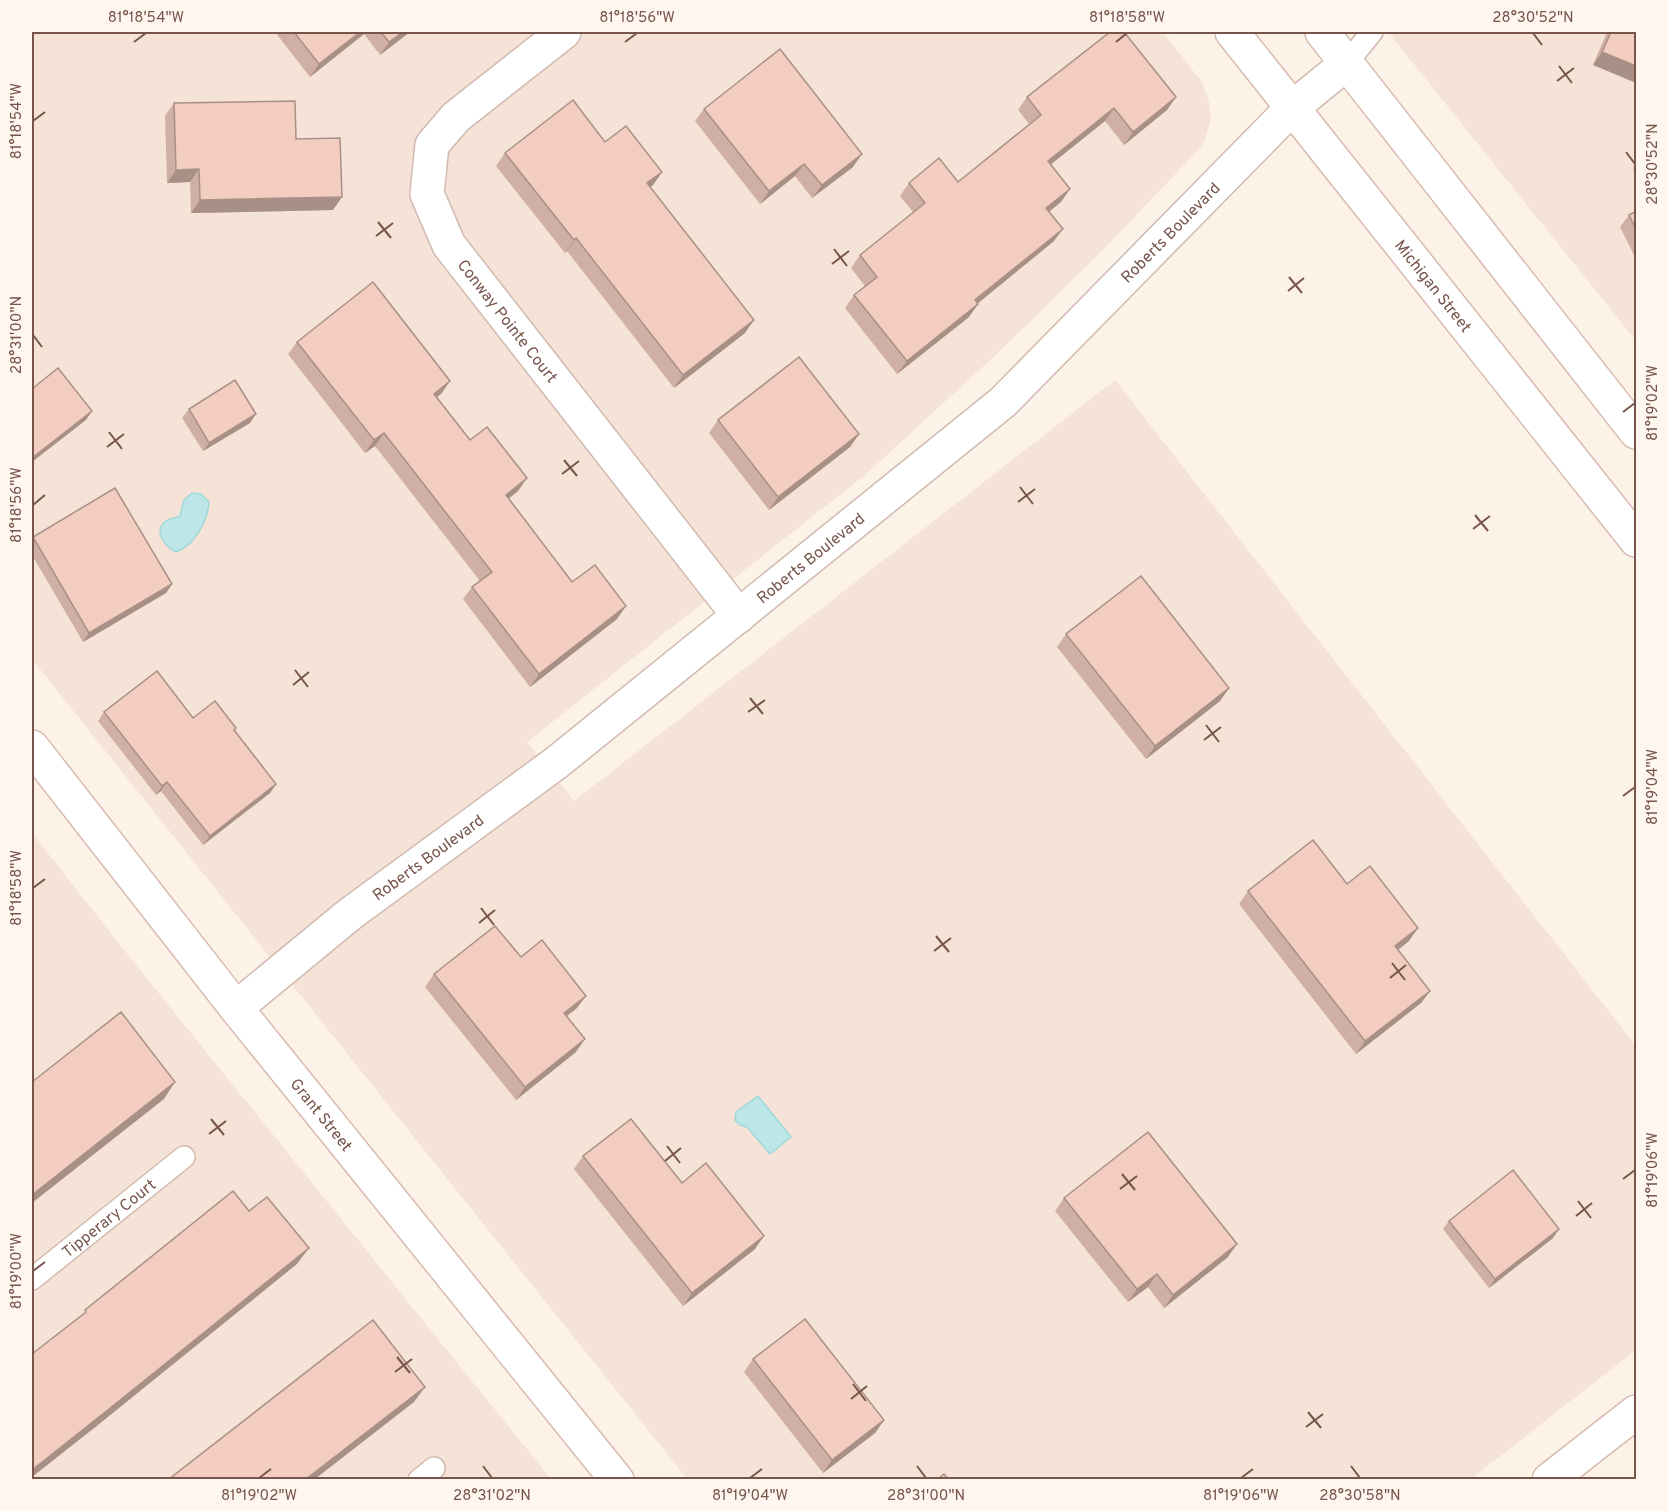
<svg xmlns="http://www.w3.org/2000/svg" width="1668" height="1511" viewBox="0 0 1668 1511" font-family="Overpass,sans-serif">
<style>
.residential{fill:#f4e3d6}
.water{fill:#bce6e7;stroke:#a2d8d9;stroke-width:1.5}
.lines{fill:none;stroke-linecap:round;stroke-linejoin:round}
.lane-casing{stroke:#d1bab0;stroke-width:24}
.street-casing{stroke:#d1bab0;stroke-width:36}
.secondary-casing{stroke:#d7bbb0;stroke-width:36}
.lane{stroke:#fff;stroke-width:21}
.street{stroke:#fff;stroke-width:33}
.secondary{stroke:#fff;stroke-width:33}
.wall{fill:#d0b0a5}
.shaded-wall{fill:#a99086}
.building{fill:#f2cdc0;stroke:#a99086;stroke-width:1.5}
.ticks{fill:none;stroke:#77554b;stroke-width:2}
.labels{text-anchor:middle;stroke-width:4.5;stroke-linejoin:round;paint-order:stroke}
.street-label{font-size:16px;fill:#77554b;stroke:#fff6ef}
.neatline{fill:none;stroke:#77554b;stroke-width:2}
.ticks-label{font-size:15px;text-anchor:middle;fill:#77554b}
</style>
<rect width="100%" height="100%" fill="#fdf2e8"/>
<g class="residential">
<polygon points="32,32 1163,32 1201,81 1209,101 1211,119 1203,145 1103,250 1000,351 865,475 527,742 574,801 1115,380 1636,1046 1636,1350 1471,1479 687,1479 32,659"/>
<polygon points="1388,32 1636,32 1636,341 1429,83"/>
<polygon points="32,833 132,960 551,1479 32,1479"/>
</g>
<g class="water">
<path d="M 192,493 L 201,494 L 209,502 C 208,521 194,546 176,552 C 166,547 152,531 166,521 C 169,519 176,518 180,516 L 184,500 Z"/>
<polygon points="758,1096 791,1137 770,1154 747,1127 740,1125 735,1120 736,1112"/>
</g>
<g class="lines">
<defs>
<g id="lane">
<polyline points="1346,64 1372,32"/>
<path id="s1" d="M 32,1279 L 184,1157"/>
<polyline points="419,1480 434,1468"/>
</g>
<g id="street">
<path id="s2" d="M 564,32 L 456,117 L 432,145 L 427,194 L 449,245 L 739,616"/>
<path id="s3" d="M 236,1008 L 350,914 L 556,763 L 1003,402 L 1292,108 L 1346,64"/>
</g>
<g id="secondary">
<path id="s4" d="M 1232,32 L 1636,540"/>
<polyline points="1322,32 1636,432"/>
<path id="s5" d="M 32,747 L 236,1008 L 617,1480"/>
<polyline points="1549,1480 1636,1412"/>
</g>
</defs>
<use href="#lane" class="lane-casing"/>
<use href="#street" class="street-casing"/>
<use href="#secondary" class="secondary-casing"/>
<use href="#lane" class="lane"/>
<use href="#street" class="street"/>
<use href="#secondary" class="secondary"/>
</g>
<g class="wall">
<polygon points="275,32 410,32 380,55 364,34 310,77"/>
<polygon points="1607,32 1636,32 1593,65"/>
<polygon points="1027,97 1176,97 1167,110 1124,145 1105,121 1050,164 1061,202 1049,212 1054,241 978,303 978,304 969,317 897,374 845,308 854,295 865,286 851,268 860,255 913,212 900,196 909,183 958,182 1030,125 1018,110"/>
<polygon points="174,103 296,139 333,210 191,213 190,182 167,183 165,116"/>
<polygon points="704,109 853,167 812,198 795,176 760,204 695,121"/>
<polygon points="605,142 662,172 653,185 650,187 745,333 674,388 567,251 565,253 496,166 505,153"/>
<polygon points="1636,163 1636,177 1633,169"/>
<polygon points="1636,211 1636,259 1620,227 1629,215"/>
<polygon points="297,342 450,381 441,394 437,397 470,440 527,478 518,491 509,498 572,582 617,619 530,687 463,599 472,587 480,581 375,446 365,453 288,354"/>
<polygon points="189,409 250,423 203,451 182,418"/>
<polygon points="718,420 859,434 850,447 769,510 709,433"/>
<polygon points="33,537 172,584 166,593 83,642 32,555 32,539"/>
<polygon points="1066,634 1229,688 1220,701 1146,759 1057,647"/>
<polygon points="104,712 193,718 234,731 276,784 270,793 203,845 161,791 156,795 98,721"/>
<polygon points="1347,884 1409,941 1398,950 1430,991 1421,1003 1356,1054 1239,904 1248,891"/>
<polygon points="521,957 577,1008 567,1016 576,1052 516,1100 425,987 434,974"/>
<polygon points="583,1156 682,1183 755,1249 683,1306 574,1169"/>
<polygon points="1064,1198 1228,1257 1164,1308 1148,1287 1128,1302 1055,1211"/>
<polygon points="1449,1221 1553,1238 1489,1288 1443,1229"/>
<polygon points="753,1359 884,1420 875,1433 823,1473 744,1372"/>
</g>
<g class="shaded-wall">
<polygon points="360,32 366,32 364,34 310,77 319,64"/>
<polygon points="403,32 410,32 380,55 389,42"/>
<polygon points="1602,52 1636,66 1636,83 1593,65"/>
<polygon points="1176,97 1167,110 1124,145 1133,132"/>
<polygon points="1114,108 1105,121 1039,174 1048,161"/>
<polygon points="862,154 853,167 812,198 822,185"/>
<polygon points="804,164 795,176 760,204 769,191"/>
<polygon points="199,169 190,182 167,183 176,170"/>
<polygon points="662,172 653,185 638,196 647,183"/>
<polygon points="1070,189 1061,202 1037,221 1046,208"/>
<polygon points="342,197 333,210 191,213 200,200"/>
<polygon points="1063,229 1054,241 966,313 975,300"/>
<polygon points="576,238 567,251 565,253 574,240"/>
<polygon points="978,304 969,317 897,374 907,361"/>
<polygon points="754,320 745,333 674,388 683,375"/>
<polygon points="450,381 441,394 425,406 434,394"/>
<polygon points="92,411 86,420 32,462 32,458"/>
<polygon points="256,414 250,423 203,451 209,443"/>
<polygon points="384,433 375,446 365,453 374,440"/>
<polygon points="859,434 850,447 769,510 778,497"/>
<polygon points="527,478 518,491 497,508 506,495"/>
<polygon points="172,584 166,593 83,642 89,633"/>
<polygon points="626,606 617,619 530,687 539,674"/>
<polygon points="1229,688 1220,701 1146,759 1155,746"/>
<polygon points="167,782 161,791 156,795 162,786"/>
<polygon points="276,784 270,793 203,845 210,836"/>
<polygon points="1418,928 1409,941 1386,959 1395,946"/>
<polygon points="1430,991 1421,1003 1356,1054 1365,1041"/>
<polygon points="586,996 577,1008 555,1025 564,1013"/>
<polygon points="585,1039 576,1052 516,1100 525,1087"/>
<polygon points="175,1082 164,1099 32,1203 32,1195"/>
<polygon points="1559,1229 1553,1238 1489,1288 1495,1279"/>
<polygon points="764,1236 755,1249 683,1306 692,1293"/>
<polygon points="1237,1244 1228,1257 1164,1308 1173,1295"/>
<polygon points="309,1248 297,1264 98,1425 32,1477 32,1470"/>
<polygon points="1157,1274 1148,1287 1128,1302 1137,1289"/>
<polygon points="425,1387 414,1402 315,1479 306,1479"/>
<polygon points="884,1420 875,1433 823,1473 832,1460"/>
</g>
<g class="building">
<polygon points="294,32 360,32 319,64"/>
<polygon points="381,32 403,32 389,42"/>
<polygon points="1110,32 1124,32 1176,97 1133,132 1114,108 1048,161 1070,189 1046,208 1063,229 975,300 978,304 907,361 854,295 877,277 860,255 925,203 909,183 939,158 958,182 1041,115 1027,97"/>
<polygon points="1611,32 1636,32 1636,66 1602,52"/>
<polygon points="780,49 862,154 822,185 804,164 769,191 704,109"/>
<polygon points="573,100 605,142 626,126 662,172 647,183 754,320 683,375 576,238 574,240 505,153"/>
<polygon points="295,101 296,139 340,138 342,197 200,200 199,169 176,170 174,103"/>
<polygon points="1636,211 1636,229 1629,215"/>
<polygon points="373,282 450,381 434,394 470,440 487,427 527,478 506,495 572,582 595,565 626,606 539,674 472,587 492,572 384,433 374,440 297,342"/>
<polygon points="799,357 859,434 778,497 718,420"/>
<polygon points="58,368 92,411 32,458 32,389"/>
<polygon points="235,380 256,414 209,443 189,409"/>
<polygon points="115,488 172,584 89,633 33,537"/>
<polygon points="1141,576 1229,688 1155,746 1066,634"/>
<polygon points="157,671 193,718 215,701 236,728 234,730 276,784 210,836 167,782 162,786 104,712"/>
<polygon points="1313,840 1347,884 1370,866 1418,928 1395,946 1430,991 1365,1041 1248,891"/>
<polygon points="495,926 521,957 542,940 586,996 564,1013 585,1039 525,1087 434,974"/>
<polygon points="121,1012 175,1082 32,1195 32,1082"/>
<polygon points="631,1119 682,1183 706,1163 764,1236 692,1293 583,1156"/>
<polygon points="1148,1132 1237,1244 1173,1295 1157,1274 1137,1289 1064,1198"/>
<polygon points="1513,1170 1559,1229 1495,1279 1449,1221"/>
<polygon points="233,1191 249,1211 267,1197 309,1248 109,1409 32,1470 32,1354 86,1312 85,1310"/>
<polygon points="805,1319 884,1420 832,1460 753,1359"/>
<polygon points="373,1320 425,1387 306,1479 169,1479"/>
<polygon points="944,1474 948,1479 938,1479"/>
</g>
<path class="ticks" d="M 1533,33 L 1542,45M 134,42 L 146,33M 625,42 L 637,33M 1116,42 L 1127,33M 1559,66 L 1572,83M 1557,81 L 1574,68M 33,121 L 45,112M 1626,152 L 1635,164M 378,222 L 391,238M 376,236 L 393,223M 834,249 L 847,266M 832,264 L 849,251M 1289,277 L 1302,293M 1288,291 L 1304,278M 33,335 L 42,347M 1623,412 L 1635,403M 109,432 L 122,449M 107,447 L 124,434M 564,460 L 577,476M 562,474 L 579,461M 1020,487 L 1033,504M 1018,502 L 1035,489M 33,505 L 45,495M 1475,515 L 1488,531M 1473,529 L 1490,516M 295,670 L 308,687M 293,685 L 309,672M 750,698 L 763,714M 748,712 L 765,700M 1206,725 L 1219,742M 1204,740 L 1221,727M 1623,796 L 1635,787M 33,888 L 45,879M 481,908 L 494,925M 479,923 L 495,910M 936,936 L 949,952M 934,951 L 951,938M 1392,963 L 1405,980M 1390,978 L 1406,965M 211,1119 L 224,1135M 209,1134 L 226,1121M 667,1146 L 680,1163M 665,1161 L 681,1148M 1122,1174 L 1135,1190M 1623,1179 L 1635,1170M 1120,1189 L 1137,1176M 1578,1201 L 1591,1218M 1576,1216 L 1592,1203M 33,1271 L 45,1262M 397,1357 L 410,1373M 395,1372 L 412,1359M 853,1384 L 866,1401M 851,1399 L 867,1386M 1308,1412 L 1321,1428M 1306,1427 L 1323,1414M 483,1466 L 492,1478M 917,1466 L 926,1478M 1351,1466 L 1360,1478M 259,1478 L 271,1469M 750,1478 L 762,1469M 1241,1478 L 1253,1469"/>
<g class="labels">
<g class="street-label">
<text dy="6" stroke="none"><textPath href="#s3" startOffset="1216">Roberts Boulevard</textPath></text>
<text dy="6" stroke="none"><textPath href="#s4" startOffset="324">Michigan Street</textPath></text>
<text dy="6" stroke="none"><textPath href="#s2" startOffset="375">Conway Pointe Court</textPath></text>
<text dy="6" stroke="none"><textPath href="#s3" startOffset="730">Roberts Boulevard</textPath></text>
<text dy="6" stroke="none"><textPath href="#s3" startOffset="244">Roberts Boulevard</textPath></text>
<text dy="6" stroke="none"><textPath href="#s5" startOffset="468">Grant Street</textPath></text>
<text dy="6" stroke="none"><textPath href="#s1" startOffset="98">Tipperary Court</textPath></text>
</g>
</g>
<rect width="1668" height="1511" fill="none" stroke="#fff6ef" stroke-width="66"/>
<rect x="33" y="33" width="1602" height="1445" class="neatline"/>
<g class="ticks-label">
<text x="146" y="22">81°18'54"W</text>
<text x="637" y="22">81°18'56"W</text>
<text x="1127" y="22">81°18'58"W</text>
<text x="1533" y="22">28°30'52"N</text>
<text transform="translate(16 121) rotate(-90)" y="5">81°18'54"W</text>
<text transform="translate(1652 164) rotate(-90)" y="5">28°30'52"N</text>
<text transform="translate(16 335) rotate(-90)" y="5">28°31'00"N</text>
<text transform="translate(1652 403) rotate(-90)" y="5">81°19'02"W</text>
<text transform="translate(16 505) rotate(-90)" y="5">81°18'56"W</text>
<text transform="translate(1652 787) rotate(-90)" y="5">81°19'04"W</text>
<text transform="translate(16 888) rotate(-90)" y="5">81°18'58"W</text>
<text transform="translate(1652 1170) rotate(-90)" y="5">81°19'06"W</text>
<text transform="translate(16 1271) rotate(-90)" y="5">81°19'00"W</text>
<text x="259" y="1500">81°19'02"W</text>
<text x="492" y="1500">28°31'02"N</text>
<text x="750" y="1500">81°19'04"W</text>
<text x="926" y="1500">28°31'00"N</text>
<text x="1241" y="1500">81°19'06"W</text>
<text x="1360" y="1500">28°30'58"N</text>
</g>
</svg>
